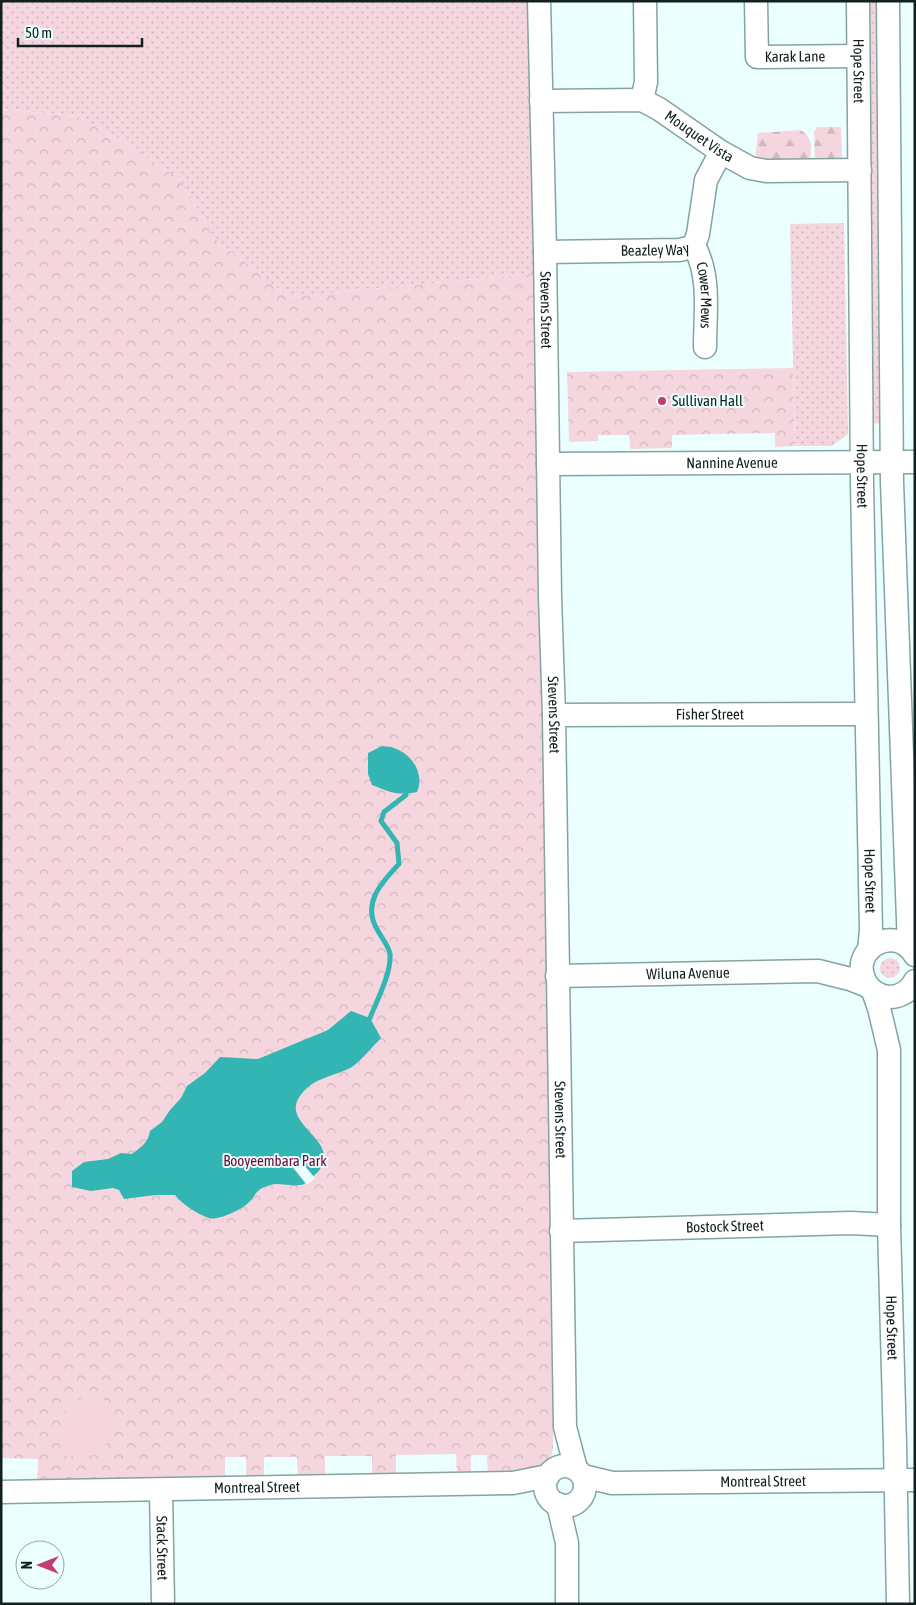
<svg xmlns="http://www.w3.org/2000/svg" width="916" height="1605" viewBox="0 0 916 1605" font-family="'Asap Condensed',sans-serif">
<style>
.grass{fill:url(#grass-dots)}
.forest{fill:url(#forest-firs)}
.park{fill:url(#park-crowns)}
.pitch{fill:#f5d6de}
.water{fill:#32b5b3}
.pier{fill:#eafffe}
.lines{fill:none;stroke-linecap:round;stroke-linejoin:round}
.stream{stroke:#32b5b3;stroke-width:5}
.minor-casing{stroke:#83a4a3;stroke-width:25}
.minor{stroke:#fff;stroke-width:22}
.poi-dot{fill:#c53b74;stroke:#eafffe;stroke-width:2}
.labels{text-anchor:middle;stroke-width:4;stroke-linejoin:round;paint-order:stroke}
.street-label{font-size:15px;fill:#132020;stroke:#eafffe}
.poi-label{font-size:15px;fill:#132020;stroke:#eafffe;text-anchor:start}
.park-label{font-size:15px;fill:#71083b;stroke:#eafffe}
</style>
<defs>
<pattern id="grass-dots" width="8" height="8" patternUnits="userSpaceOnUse" patternTransform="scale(1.25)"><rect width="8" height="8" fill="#f5d6de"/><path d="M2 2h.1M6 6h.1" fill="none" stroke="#d1b7be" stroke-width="1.8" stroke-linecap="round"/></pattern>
<pattern id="forest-firs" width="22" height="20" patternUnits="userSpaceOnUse" patternTransform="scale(1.25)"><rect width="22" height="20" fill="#f5d6de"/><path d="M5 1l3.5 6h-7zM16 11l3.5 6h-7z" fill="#d1b7be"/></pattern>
<pattern id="park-crowns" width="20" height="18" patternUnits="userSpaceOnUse" patternTransform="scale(1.25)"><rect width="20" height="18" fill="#f5d6de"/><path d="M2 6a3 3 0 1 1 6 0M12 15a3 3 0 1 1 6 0" fill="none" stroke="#d1b7be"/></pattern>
</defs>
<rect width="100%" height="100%" fill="#eafffe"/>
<g class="grass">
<polygon points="1,1 527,1 535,273 289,297 214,238 180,179 116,137 77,116 1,109"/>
<polygon points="867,1 885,1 887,424 871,423"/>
<polygon points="844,223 848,434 832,446 795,446 790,224"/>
<circle cx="890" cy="968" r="10"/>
</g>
<g class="forest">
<polygon points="817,127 841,127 842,161 815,162 814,132"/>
<path d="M 801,130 C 812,137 812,147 810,159 L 805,163 L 755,159 L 758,133 Z"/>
</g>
<g class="park">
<polygon points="1,109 77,116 116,137 180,179 214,238 289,297 535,273 553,1377 553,1449 549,1464 543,1469 488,1475 487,1455 471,1455 471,1476 457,1476 456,1454 396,1455 396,1476 372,1477 372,1456 325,1456 325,1478 298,1478 297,1457 264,1457 264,1478 246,1479 246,1457 225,1457 225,1479 37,1481 38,1459 1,1458"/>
<polygon points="793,368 795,446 775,447 775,433 672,435 672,448 630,449 629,435 598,435 598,441 569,442 567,372"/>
</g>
<path class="pitch" d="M 87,1397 L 105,1400 L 115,1414 C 110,1430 103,1437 107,1455 L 62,1456 C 63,1435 60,1422 69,1403 Z"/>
<g class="water">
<path d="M 382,746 C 385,747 391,746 394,748 C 412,754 425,774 417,792 C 397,796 390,792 372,785 L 368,774 L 368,753 Z"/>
<path d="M 351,1011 L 370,1018 L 381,1038 C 373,1046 361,1061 352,1067 C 334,1077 313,1077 300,1096 C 282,1121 327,1136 324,1159 C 322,1168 319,1172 312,1177 C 310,1179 306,1183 304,1184 C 295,1188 279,1182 270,1185 C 253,1190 257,1196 247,1204 C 240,1210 218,1221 209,1218 C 197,1214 183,1205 175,1195 L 155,1195 L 124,1199 L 119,1190 L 113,1188 L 91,1191 L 72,1187 L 72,1171 L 84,1162 L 108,1159 L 121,1153 L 132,1154 C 141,1147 148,1143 150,1131 L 162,1122 L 170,1110 L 181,1098 L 187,1086 L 205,1073 L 220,1057 L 258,1059 L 328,1030 Z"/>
</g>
<polygon class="pier" points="298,1158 315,1178 307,1185 290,1164"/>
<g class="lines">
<path class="stream" d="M 370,1018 C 377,1000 391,974 390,955 C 390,948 382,938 378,931 C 361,904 381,883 399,864 L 397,843 L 381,821 L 384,812 L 406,795"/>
<defs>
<g id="minor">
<path id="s1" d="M 539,1 L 545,252 L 550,596 L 554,715 L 565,1427 L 576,1469"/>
<path id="s2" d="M 756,1 L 757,57 L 858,56"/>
<path id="s3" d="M 858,1 L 862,484 L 871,930 L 869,950"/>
<polyline points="888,1 892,482 909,947"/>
<polyline points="642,100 646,82 645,1"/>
<path id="s4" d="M 541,101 L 642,100 L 659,109 L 721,152 L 750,168 L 766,171 L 860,170"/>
<path id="s5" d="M 694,246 C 711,276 705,314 705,347"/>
<path id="s6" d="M 545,252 L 680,250 L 694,246 L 698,234 L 706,180 L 721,152"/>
<path id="s7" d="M 548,464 L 915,462"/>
<path id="s8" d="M 554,715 L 866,714"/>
<path d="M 915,955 C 895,922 847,950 866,983 C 871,991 880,996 889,997 C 900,997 910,991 915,981"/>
<path id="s9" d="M 557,976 L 818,971 L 850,979 L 868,986"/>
<path id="s10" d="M 873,991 L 879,1008 L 889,1050 L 889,1225 L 895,1444 L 898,1604"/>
<path id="s11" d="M 561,1231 L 851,1223 L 889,1225"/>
<circle cx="565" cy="1486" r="20"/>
<path id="s12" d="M 583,1476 L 612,1483 L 915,1480"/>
<path id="s13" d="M 161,1490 L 163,1604"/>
<path id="s14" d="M 1,1492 L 513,1483 L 548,1476"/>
<polyline points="558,1504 567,1543 567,1604"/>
</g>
</defs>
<use href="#minor" class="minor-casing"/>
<use href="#minor" class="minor"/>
</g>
<circle class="poi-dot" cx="662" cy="401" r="5"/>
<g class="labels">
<g class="street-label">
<text dy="5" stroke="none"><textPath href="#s2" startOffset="94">Karak Lane</textPath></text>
<text dy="5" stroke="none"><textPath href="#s3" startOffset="70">Hope Street</textPath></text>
<text dy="5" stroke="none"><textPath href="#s4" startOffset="169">Mouquet Vista</textPath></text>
<text dy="5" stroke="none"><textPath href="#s6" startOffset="110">Beazley Way</textPath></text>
<text dy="5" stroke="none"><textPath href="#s5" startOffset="51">Cower Mews</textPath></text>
<text dy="5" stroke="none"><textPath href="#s1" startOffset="309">Stevens Street</textPath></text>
<text dy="5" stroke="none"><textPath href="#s7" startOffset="184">Nannine Avenue</textPath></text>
<text dy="5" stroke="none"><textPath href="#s3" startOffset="475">Hope Street</textPath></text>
<text dy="5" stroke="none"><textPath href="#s1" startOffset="714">Stevens Street</textPath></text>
<text dy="5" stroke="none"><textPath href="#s8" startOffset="156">Fisher Street</textPath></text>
<text dy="5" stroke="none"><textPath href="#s3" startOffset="880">Hope Street</textPath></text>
<text dy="5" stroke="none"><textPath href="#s9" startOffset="131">Wiluna Avenue</textPath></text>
<text dy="5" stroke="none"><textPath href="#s1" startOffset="1119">Stevens Street</textPath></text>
<text dy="5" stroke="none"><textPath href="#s11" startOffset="164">Bostock Street</textPath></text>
<text dy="5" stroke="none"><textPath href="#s10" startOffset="339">Hope Street</textPath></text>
<text dy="5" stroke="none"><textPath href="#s12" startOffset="181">Montreal Street</textPath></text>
<text dy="5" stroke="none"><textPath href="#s14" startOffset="256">Montreal Street</textPath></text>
<text dy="5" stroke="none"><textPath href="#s13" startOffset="58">Stack Street</textPath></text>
</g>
<g class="poi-label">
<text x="672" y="406">Sullivan Hall</text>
</g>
<g class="park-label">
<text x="275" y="1166">Booyeembara Park</text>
</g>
</g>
<rect width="916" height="1605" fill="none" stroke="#132020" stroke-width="5"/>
<g transform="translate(40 1565) rotate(270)"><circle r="24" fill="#eafffe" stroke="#94a6a5"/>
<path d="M0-4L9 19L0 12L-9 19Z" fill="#c53b74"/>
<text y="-8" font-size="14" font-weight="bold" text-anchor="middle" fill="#132020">N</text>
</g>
<path d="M18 38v8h124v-8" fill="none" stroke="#132020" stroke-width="2.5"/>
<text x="25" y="38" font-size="15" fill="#132020" stroke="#eafffe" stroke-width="4" paint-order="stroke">50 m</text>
</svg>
